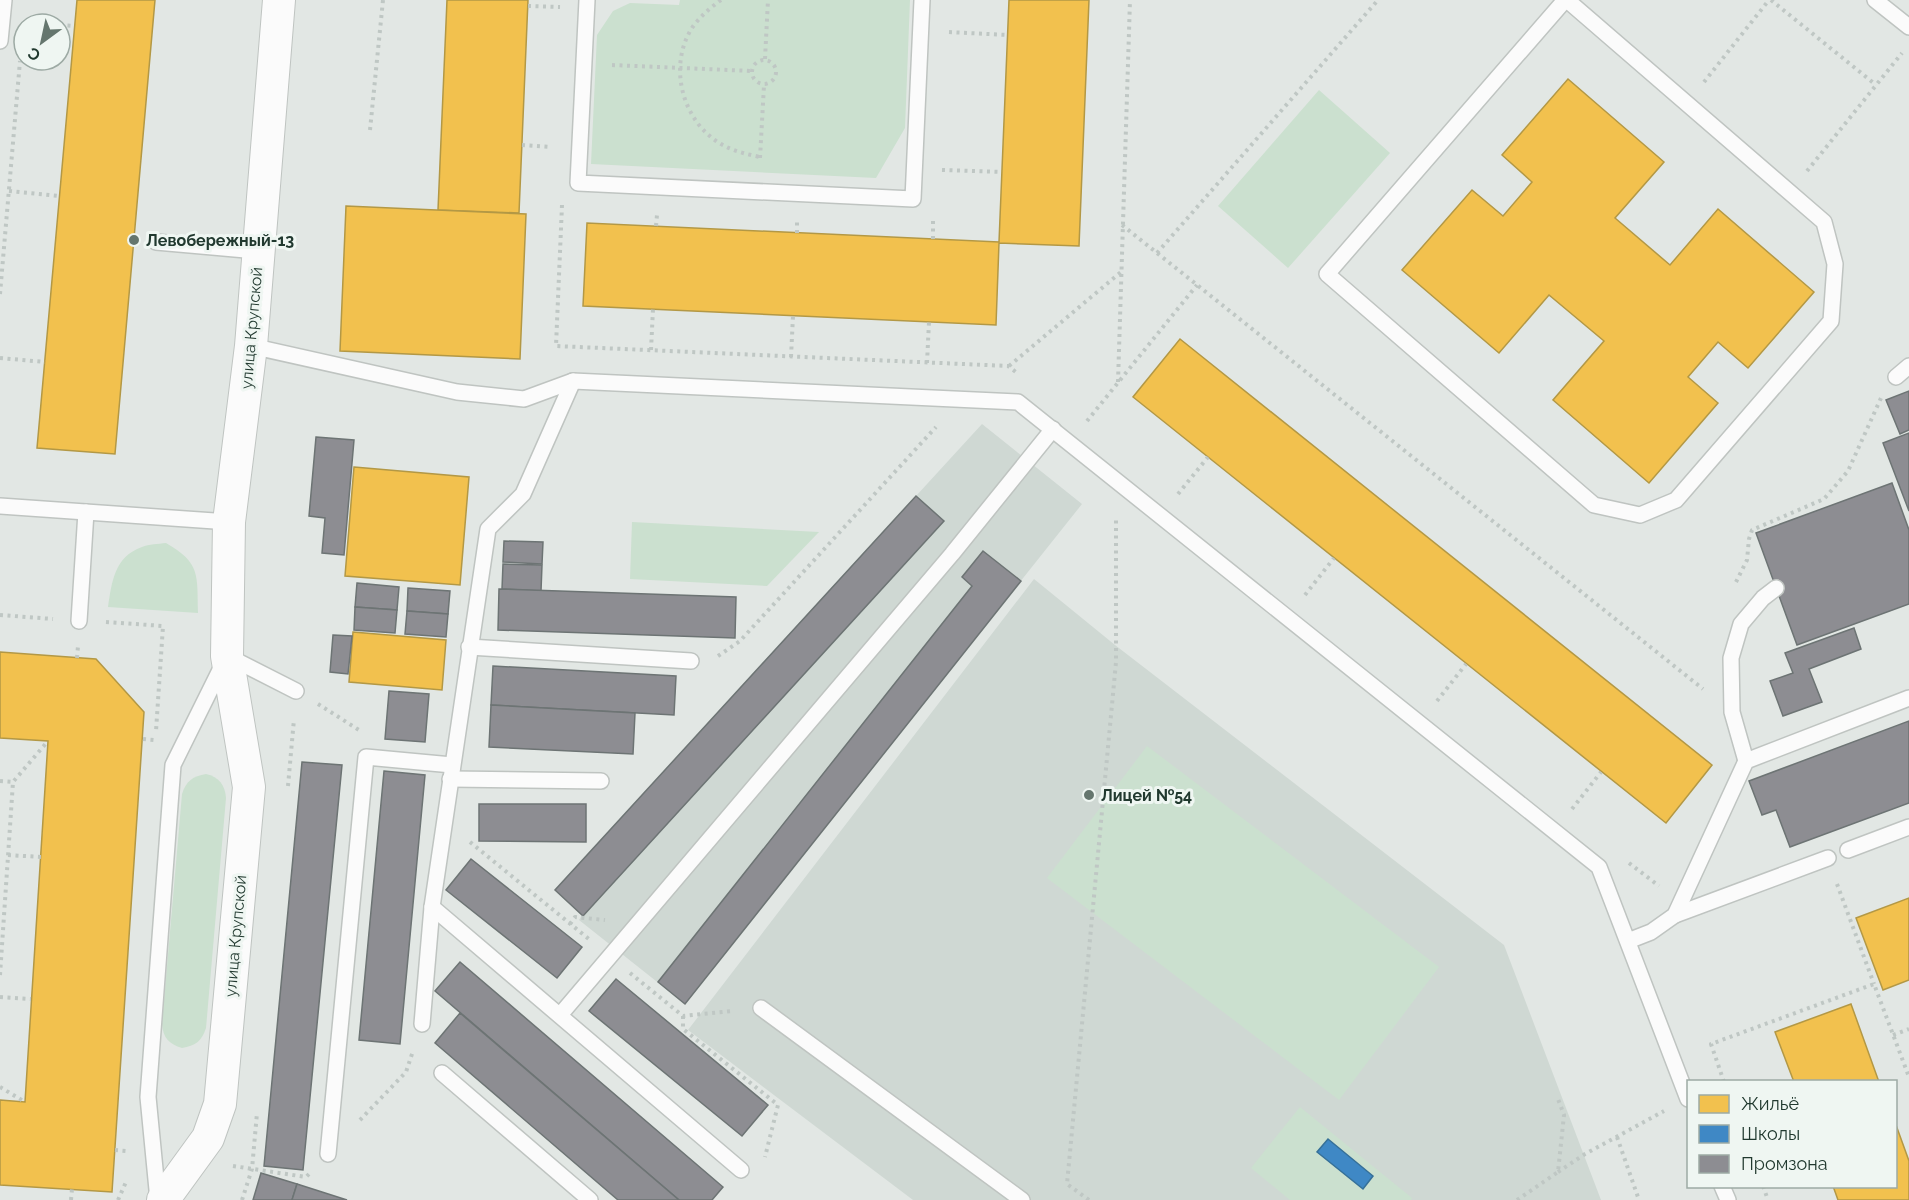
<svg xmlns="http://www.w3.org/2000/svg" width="1909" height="1200" viewBox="0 0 1909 1200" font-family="Raleway,sans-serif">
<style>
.built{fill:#cfd8d3}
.green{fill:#cbe0cf}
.homes{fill:#f2c14e;stroke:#b39845;stroke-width:1.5}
.schools{fill:#3f88c5;stroke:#367098;stroke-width:1.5}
.industry{fill:#8d8d92;stroke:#6d7474;stroke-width:1.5}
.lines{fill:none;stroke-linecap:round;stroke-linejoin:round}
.lane-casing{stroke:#bfc4c1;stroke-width:18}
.street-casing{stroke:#bfc4c1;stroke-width:34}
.path{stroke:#bfc7c4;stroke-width:4;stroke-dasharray:3 4.5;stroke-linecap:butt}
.lane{stroke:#fbfbfb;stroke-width:15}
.street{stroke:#fbfbfb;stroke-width:32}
.poi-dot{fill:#65766e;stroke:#eff6f2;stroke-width:2}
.labels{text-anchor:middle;stroke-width:6;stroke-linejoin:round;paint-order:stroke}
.poi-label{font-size:16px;font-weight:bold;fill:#21392f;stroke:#eff6f2;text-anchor:start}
.street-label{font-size:16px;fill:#21392f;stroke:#eff6f2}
</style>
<rect width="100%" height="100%" fill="#e2e7e4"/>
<g class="built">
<polygon points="982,424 1082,504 685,1004 579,920 582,915 555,890"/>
<polygon points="1034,579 1115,645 1504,945 1601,1200 913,1200 688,1030"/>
</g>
<g class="green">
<polygon points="680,0 910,0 905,128 876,178 591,164 597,35 613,11 630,3 679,5"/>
<polygon points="1319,90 1390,153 1288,268 1218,206"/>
<polygon points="632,522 819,532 767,586 630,579"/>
<path d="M 166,543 C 201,563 197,575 198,613 L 108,607 C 112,582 114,557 142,547 C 149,544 158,544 166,543 Z"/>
<polygon points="1147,746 1439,967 1339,1100 1047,878"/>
<path d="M 206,774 C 219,777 225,785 226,798 L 206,1028 C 202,1041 195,1046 182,1048 C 169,1044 163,1038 162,1024 L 182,794 C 186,781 193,776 206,774 Z"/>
<polygon points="1300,1107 1412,1198 1411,1200 1290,1200 1251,1168"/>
</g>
<g class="homes">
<polygon points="77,0 155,0 115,454 37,448"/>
<polygon points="447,0 528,0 519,213 438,210"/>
<polygon points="1009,0 1089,0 1079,246 999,243 996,325 583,306 587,223 999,242"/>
<polygon points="1568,79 1664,162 1615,218 1670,265 1718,209 1814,292 1748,368 1718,342 1688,377 1718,403 1649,483 1553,400 1604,341 1549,295 1499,353 1402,270 1472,190 1503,216 1532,182 1502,155"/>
<polygon points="346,206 526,214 520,359 340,351"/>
<polygon points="1180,339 1712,765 1666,823 1133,397"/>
<polygon points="354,467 469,477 460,585 345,576"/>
<polygon points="353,632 446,640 442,690 349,682"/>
<polygon points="0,652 96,659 144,712 112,1192 0,1185 0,1100 25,1102 48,741 0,738"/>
<polygon points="1909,898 1909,980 1883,990 1856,918"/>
<polygon points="1851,1004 1879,1082 1794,1082 1775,1032"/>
<polygon points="1896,1125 1909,1161 1909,1200 1838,1200 1833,1186 1896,1186"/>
</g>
<polygon class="schools" points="1328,1139 1373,1176 1363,1189 1317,1152"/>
<g class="industry">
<polygon points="1909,391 1909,430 1900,434 1886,400"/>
<polygon points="1909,433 1909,511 1883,443"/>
<polygon points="316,437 354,440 344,555 322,553 325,518 309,516"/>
<polygon points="1892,483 1909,530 1909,604 1797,645 1756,533"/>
<polygon points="916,496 944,521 583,916 555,890"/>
<polygon points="504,541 543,542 542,564 503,562"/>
<polygon points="983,551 1021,581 685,1004 658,982 972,586 962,577"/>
<polygon points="503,564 542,565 541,591 502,589"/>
<polygon points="357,583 399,587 397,610 355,607"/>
<polygon points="408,588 450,591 448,614 407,611"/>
<polygon points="499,589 736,597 735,638 498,630"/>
<polygon points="355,607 397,610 395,633 354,630"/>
<polygon points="407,611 448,614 446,637 405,634"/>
<polygon points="1854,628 1861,649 1809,669 1822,702 1783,716 1770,681 1793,673 1785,653"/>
<polygon points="333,635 352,636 348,674 330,672"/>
<polygon points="493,666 676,676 674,715 491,705"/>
<polygon points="389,691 429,694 425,742 385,739"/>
<polygon points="491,705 635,713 633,754 489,747"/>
<polygon points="1909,721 1909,803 1790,847 1776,810 1762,815 1749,781"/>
<polygon points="302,762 342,765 303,1170 264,1166"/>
<polygon points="384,771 425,775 400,1044 359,1040"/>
<polygon points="479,804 586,804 586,842 479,841"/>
<polygon points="471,859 582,947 557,978 446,890"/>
<polygon points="460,962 723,1187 712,1200 679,1200 435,991"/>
<polygon points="616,979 768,1105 742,1136 589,1011"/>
<polygon points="460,1013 679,1200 618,1200 435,1043"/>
<polygon points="261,1173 297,1184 292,1200 253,1200"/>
<polygon points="297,1184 347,1200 292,1200"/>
</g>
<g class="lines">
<defs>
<g id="lane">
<polyline points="587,0 578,183 913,199 922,0"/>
<polyline points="1565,0 1327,274 1594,505 1640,515 1676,500 1831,321 1835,264 1824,222 1567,0"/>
<polyline points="1875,0 1909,27"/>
<polyline points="0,41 4,0"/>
<polyline points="156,242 257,251"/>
<polyline points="251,346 457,392 524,399 573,381 1018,402 1599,867 1688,1099"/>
<polyline points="1896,377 1909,366"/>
<polyline points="0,506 229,522"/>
<polyline points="79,621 86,512"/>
<polyline points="469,647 691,661"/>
<polyline points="1746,761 1732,712 1731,658 1741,624 1763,598 1776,588"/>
<polyline points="450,779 601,781"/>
<polyline points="1848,850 1909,827"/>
<polyline points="432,907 741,1170"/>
<polyline points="1675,915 1828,858"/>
<polyline points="1628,941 1651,932 1675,915 1746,761 1909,698"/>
<polyline points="761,1008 1022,1200"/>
<polyline points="560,1015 952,554 1053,429"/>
<polyline points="422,1024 432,907 488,529 523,494 573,381"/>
<polyline points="442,1073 590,1200"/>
<polyline points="328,1154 366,757 452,765"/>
<polyline points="1722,1186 1728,1200"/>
<polyline points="158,1200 148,1097 173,765 227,656 296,691"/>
</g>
<polyline id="street" points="163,1200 208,1138 220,1104 249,787 227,656 229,522 251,346 279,0"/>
</defs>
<use href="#lane" class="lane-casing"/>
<use href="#street" class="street-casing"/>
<g class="path">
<path d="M 721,0 C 711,7 702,15 694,25 C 667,63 681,121 721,144 C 733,151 746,154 760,157"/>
<polyline points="1771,0 1876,85"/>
<polyline points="528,6 560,7"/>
<polyline points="28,22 51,24"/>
<polyline points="60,25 74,26"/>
<polyline points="949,32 1008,35"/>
<polyline points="765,59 768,0"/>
<circle cx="764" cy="72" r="12"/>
<polyline points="612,65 752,71"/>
<polyline points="1704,82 1769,0"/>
<polyline points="370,130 383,0"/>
<polyline points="522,145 551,147"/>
<polyline points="760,158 764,85"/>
<polyline points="942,170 1002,172"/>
<polyline points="1807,171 1902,53"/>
<polyline points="9,191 59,196"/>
<polyline points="562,205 556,346 1008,366 1017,373"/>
<polyline points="1122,225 1703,689"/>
<polyline points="656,226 657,215"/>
<polyline points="797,233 797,221"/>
<polyline points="933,239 933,219"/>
<polyline points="1157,253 1378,0"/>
<polyline points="0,294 20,61"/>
<polyline points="651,350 653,309"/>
<polyline points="791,357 793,316"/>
<polyline points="0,358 45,362"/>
<polyline points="927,363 929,322"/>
<polyline points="1009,366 1121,272"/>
<polyline points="1118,382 1130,0"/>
<polyline points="1087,421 1197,285"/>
<polyline points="1178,494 1208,457"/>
<polyline points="1736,582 1747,560 1749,539 1752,530 1824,499 1848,471 1881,398"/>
<polyline points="1305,595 1334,558"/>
<polyline points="0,615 53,619"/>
<polyline points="106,622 163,626 156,731"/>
<polyline points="718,656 740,641 936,427"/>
<polyline points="77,658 78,646"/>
<polyline points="1437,701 1466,664"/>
<polyline points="318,704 359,730"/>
<polyline points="143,739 154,740"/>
<polyline points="0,781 13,782"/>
<polyline points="288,786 294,719"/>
<polyline points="1572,809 1601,772"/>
<polyline points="470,842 590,940"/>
<polyline points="8,855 41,857"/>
<polyline points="1629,863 1659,886"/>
<polyline points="1837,884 1874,984"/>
<polyline points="570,924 575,917 605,920"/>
<polyline points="630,973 683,1016 733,1011"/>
<polyline points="0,975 13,782 48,741"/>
<polyline points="0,997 31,999"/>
<polyline points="683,1016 683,1029 778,1105 765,1157"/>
<polyline points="1893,1035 1909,1029"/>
<polyline points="1724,1082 1711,1044 1874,984 1909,1077"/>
<polyline points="0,1087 25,1102"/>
<polyline points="360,1120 406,1072 413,1051"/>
<polyline points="1617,1137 1639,1200"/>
<polyline points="115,1150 126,1151"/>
<polyline points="233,1166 306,1177 310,1173"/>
<polyline points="1558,1172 1585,1154 1664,1111"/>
<polyline points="1763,1186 1768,1200"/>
<polyline points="71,1200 72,1189"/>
<polyline points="118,1200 126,1182"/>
<polyline points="242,1200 252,1169 257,1113"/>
<polyline points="1089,1200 1067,1184 1116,662 1116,518"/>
<polyline points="1517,1200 1558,1172 1564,1115 1558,1099"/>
</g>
<use href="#lane" class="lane"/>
<use href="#street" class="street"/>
</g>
<g class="poi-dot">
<circle cx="134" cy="240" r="6"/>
<circle cx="1089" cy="795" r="6"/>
</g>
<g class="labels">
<g class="poi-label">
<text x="146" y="246">Левобережный-13</text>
<text x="1101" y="801">Лицей №54</text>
</g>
<g class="street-label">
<text transform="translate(251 328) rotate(-85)" y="6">улица Крупской</text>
<text transform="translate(235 936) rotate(-85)" y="6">улица Крупской</text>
</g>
</g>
<rect x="1687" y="1080" width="210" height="108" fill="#eff6f2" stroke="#9daaa4" stroke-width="1.5"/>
<rect x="1699" y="1095" width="30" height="18" fill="#f2c14e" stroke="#9daaa4" stroke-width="1.5"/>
<text x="1741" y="1110" font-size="18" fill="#21392f">Жильё</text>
<rect x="1699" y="1125" width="30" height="18" fill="#3f88c5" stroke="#9daaa4" stroke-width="1.5"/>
<text x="1741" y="1140" font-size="18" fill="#21392f">Школы</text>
<rect x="1699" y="1155" width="30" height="18" fill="#8d8d92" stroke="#9daaa4" stroke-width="1.5"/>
<text x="1741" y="1170" font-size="18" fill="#21392f">Промзона</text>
<g transform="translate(42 42) rotate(213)"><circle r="28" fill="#eff6f2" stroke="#9daaa4" stroke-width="1.5"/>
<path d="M0-4.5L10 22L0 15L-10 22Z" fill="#65766e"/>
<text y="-9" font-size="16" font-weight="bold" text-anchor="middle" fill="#21392f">С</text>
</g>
</svg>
